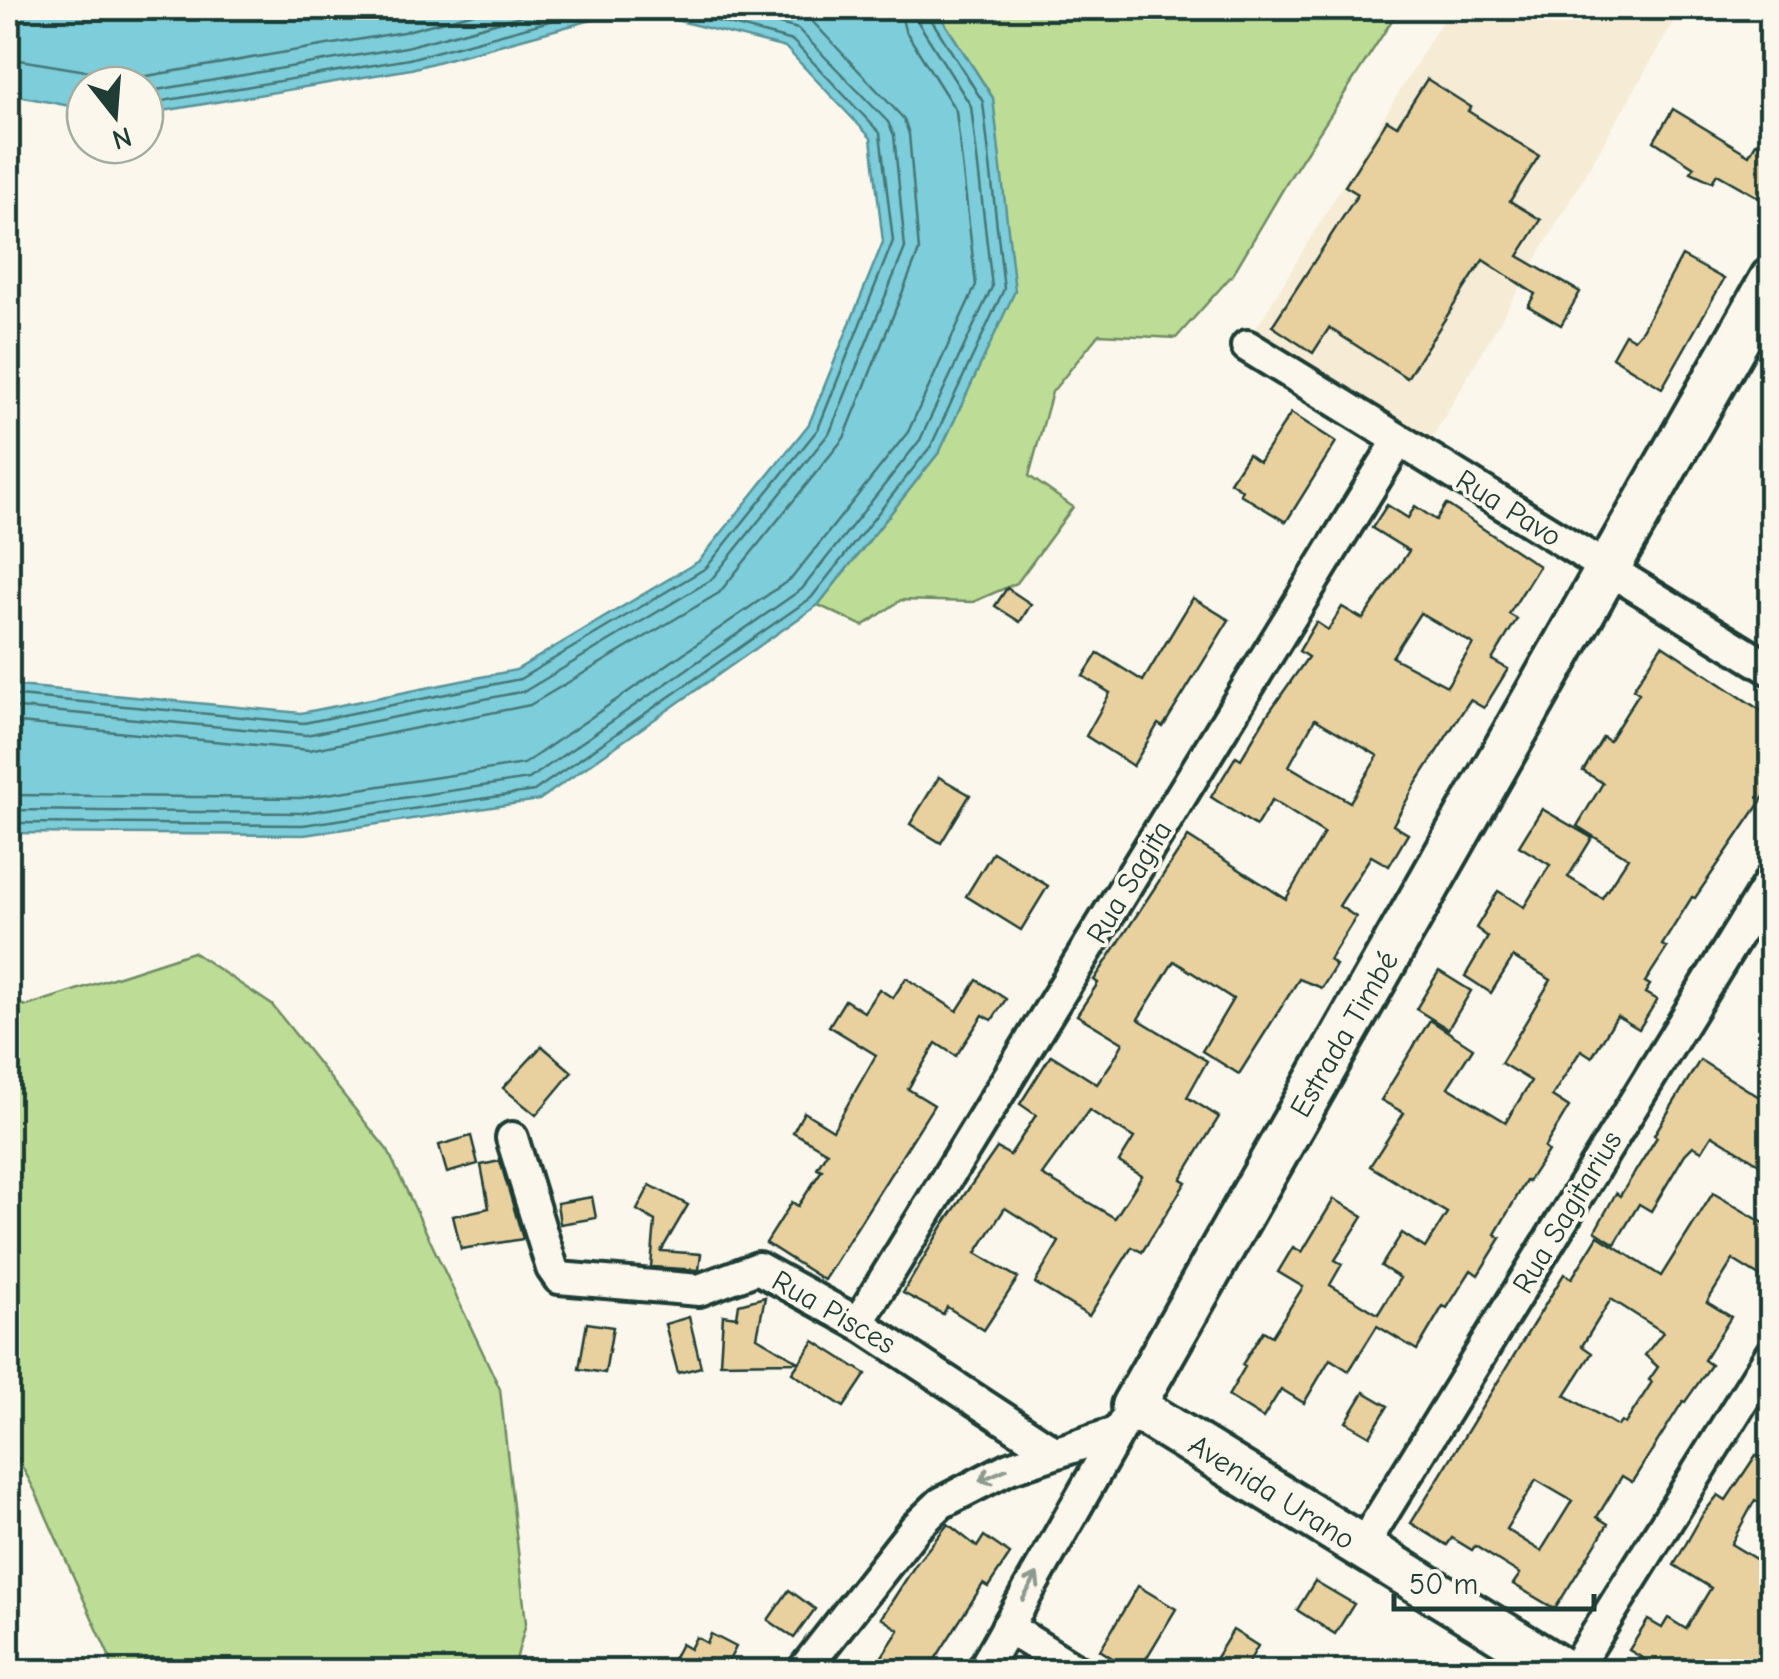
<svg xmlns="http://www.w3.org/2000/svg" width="1779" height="1679" viewBox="0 0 1779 1679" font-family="'Comic Neue',sans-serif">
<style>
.built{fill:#f6ecd5}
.green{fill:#bddc95;stroke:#6e8c64;stroke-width:2.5}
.water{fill:#7ecdda;stroke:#589398;stroke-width:2.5}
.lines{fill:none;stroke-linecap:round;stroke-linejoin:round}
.shore{stroke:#457776;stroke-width:2.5}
.building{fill:#e9d19f;stroke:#1f3d34;stroke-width:2.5;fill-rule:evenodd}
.street-casing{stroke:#1f3d34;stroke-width:38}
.secondary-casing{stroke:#1f3d34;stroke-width:50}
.street{stroke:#fbf7ec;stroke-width:30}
.secondary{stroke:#fbf7ec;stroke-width:42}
.oneway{stroke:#8d9a90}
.labels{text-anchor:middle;stroke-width:8;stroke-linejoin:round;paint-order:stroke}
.street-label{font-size:30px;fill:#1f3d34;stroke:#fbf7ec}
</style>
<rect width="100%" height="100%" fill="#fbf7ec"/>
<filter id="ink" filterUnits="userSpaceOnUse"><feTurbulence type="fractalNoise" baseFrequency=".01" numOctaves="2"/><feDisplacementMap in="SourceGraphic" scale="20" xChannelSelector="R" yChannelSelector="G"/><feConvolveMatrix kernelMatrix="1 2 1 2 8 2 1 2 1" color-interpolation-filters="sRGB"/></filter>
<g filter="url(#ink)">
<polygon class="built" points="1450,8 1682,8 1431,440 1255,330"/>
<g class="green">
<polygon points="935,8 1400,8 1289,179 1233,274 1176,338 1099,334 1052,392 1029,476 1073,507 1017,583 973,602 901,600 863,626 818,605 940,451 993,98"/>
<polygon points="193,952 272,1005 388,1151 500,1389 526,1623 513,1671 110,1671 111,1660 35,1491 8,1440 8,1001 27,1006"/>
</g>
<polygon class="water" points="8,8 935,8 993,98 1015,291 940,451 818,605 539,800 304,835 8,833 8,685 301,713 516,670 699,561 809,424 883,242 871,138 786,48 632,9 411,69 145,114 145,85 85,85 85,109 8,94"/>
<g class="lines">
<g class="shore">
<polyline points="8,58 92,72 113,85"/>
<polyline points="123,85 141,77 403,32 493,8"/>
<polyline points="145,92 406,47 550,8"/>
<polyline points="145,104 409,59 598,8"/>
<polyline points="8,695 304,723 520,679 706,568 818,429 893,241 880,133 793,41 668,8"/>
<polyline points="8,707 306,735 525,691 711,580 830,432 905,248 894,135 888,122 798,29 719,8"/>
<polyline points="8,722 309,750 530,705 719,593 844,438 919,251 909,134 904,119 812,21 800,13 780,8"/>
<polyline points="8,795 301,798 524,764 792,578 908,432 976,285 956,111 905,30 899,8"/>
<polyline points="8,810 302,813 529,779 802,589 920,440 992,287 971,106 918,22 915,8"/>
<polyline points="8,823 303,825 534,791 811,598 931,446 1004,289 983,102 929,16 927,8"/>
</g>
</g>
<g class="building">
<polygon points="1427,79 1471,107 1468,111 1539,156 1510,201 1541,220 1518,256 1580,292 1561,325 1528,306 1535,294 1483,260 1407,378 1329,328 1313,353 1272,326 1358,194 1345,186 1387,120 1397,126"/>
<polygon points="1673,109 1749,155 1756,143 1772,152 1772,205 1717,174 1712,182 1691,172 1694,167 1654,141"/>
<polygon points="1682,256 1724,279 1662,388 1612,357 1625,334 1634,339 1642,330"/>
<polygon points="1291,413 1336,442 1286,522 1240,494 1242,490 1230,482 1248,454 1259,462"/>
<path d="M 1446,504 L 1539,566 L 1509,614 L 1517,619 L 1492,660 L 1508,669 L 1484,708 L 1470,700 L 1417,782 L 1393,825 L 1408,834 L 1389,866 L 1371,856 L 1339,906 L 1356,917 L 1329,960 L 1336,965 L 1322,988 L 1299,979 L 1239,1074 L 1202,1051 L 1233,999 L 1174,961 L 1138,1019 L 1207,1061 L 1187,1097 L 1219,1117 L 1181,1179 L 1186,1182 L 1142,1252 L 1132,1247 L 1089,1316 L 1035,1283 L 1059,1242 L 1005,1208 L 976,1253 L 1018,1278 L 984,1330 L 947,1307 L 943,1314 L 903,1293 L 942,1227 L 997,1148 L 1010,1155 L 1036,1115 L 1020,1104 L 1051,1055 L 1097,1084 L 1113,1061 L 1123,1043 L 1077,1015 L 1098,983 L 1094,980 L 1188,837 L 1286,899 L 1324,833 L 1272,800 L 1256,826 L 1211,797 L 1236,756 L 1241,759 L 1267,715 L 1308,657 L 1299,651 L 1316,622 L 1328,630 L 1342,607 L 1363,619 L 1409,551 L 1372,528 L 1387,505 L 1408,518 L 1415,506 L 1436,520 ZM 1420,613 L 1473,644 L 1447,686 L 1392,657 ZM 1315,719 L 1378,756 L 1350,802 L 1289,766 ZM 1089,1110 L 1134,1138 L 1119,1162 L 1142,1176 L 1115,1218 L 1042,1175 Z"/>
<polygon points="1007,588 1031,604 1020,622 995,606"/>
<polygon points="1193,598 1229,620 1163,727 1158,724 1133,766 1086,736 1110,693 1083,676 1098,653 1143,681"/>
<polygon points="1662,645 1772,718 1772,785 1695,898 1692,897 1662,945 1667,948 1645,982 1650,985 1645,993 1657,1000 1639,1029 1617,1016 1592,1057 1581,1050 1552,1096 1569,1107 1544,1148 1548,1151 1528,1182 1526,1181 1495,1234 1501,1238 1478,1275 1471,1270 1447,1308 1443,1306 1417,1350 1377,1326 1349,1371 1330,1359 1304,1403 1281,1389 1263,1418 1228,1396 1245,1367 1242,1365 1263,1331 1272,1336 1303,1287 1278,1272 1293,1247 1302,1252 1334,1199 1363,1216 1335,1260 1342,1264 1330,1285 1378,1314 1400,1278 1381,1266 1402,1233 1425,1248 1447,1213 1370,1166 1404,1113 1381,1100 1430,1020 1473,1048 1448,1087 1506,1122 1531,1081 1501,1063 1551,980 1513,957 1491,993 1465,976 1488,937 1476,928 1498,891 1524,907 1550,865 1519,846 1542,809 1592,838 1568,877 1602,898 1628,858 1577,826 1603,783 1583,771 1603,737 1609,741 1639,693 1633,689"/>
<polygon points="939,777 970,795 941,843 910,824"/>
<polygon points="993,852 1048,886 1021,930 966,896"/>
<polygon points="1439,971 1471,991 1448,1029 1416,1009"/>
<polygon points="906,978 957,1011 977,980 1006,999 992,1020 983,1015 956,1056 936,1043 908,1089 934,1105 824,1280 766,1243 792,1202 798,1206 822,1170 817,1168 827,1152 793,1132 804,1112 833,1130 876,1055 829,1026 845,1000 864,1012 879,989 893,998"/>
<polygon points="542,1046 572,1072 536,1115 503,1088"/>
<polygon points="1700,1060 1772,1105 1772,1172 1712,1135 1702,1151 1693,1146 1685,1154 1651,1211 1639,1204 1615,1244 1595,1231 1616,1193 1620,1196 1657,1137 1654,1135"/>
<polygon points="471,1136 478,1164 447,1173 439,1145"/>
<polygon points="500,1161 523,1239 461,1249 453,1216 489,1208 481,1165"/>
<polygon points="650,1185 688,1205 661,1251 701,1254 699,1270 651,1267 655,1221 637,1210"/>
<path d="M 1713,1193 L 1772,1228 L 1772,1261 L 1761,1277 L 1733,1260 L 1707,1302 L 1731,1317 L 1704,1360 L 1711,1365 L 1685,1402 L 1683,1401 L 1632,1482 L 1622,1476 L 1597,1517 L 1608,1524 L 1555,1609 L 1513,1584 L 1520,1574 L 1475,1546 L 1472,1550 L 1452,1538 L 1447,1545 L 1411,1523 L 1564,1274 L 1572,1278 L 1598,1236 L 1661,1276 ZM 1611,1299 L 1663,1332 L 1645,1355 L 1658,1367 L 1649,1380 L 1652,1382 L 1625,1424 L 1621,1422 L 1618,1426 L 1565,1395 L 1592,1353 L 1582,1346 ZM 1536,1480 L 1572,1501 L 1541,1551 L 1506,1529 Z"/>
<polygon points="592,1197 596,1218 560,1224 557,1203"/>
<polygon points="765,1297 757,1337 799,1362 720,1363 723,1315 737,1317 739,1304"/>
<polygon points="689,1317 701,1367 678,1373 665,1324"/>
<polygon points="587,1323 613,1327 605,1373 579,1369"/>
<polygon points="814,1341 866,1374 844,1407 792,1373"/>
<polygon points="1364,1392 1388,1406 1370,1436 1346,1422"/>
<polygon points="1756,1455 1772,1464 1772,1511 1755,1500 1731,1544 1772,1569 1772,1672 1666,1672 1629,1650 1648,1620 1662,1628 1668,1618 1686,1629 1711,1588 1674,1565 1703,1514 1718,1495 1726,1500"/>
<polygon points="948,1524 977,1547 984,1536 1010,1554 988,1587 983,1584 927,1672 897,1672 879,1661 899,1630 881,1618 916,1564"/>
<polygon points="1315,1581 1354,1604 1335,1634 1297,1610"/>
<polygon points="1138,1586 1176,1609 1138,1672 1134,1672 1100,1650"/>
<polygon points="789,1590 815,1609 794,1638 768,1620"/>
<polygon points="1233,1630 1258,1646 1243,1672 1207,1672"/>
<polygon points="711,1634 736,1647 725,1668 733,1672 666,1672 681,1644 690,1649 696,1637 707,1643"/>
</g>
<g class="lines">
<defs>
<g id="street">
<polyline points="1247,346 1772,670"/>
<polyline points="512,1138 552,1268 559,1278 699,1290 758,1268 858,1323 1054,1452"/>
<polyline points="858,1323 1399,440"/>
<polyline points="1362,1547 1772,878"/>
<polyline points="1007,1627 1079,1672"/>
<polyline points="802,1672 915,1528 941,1503 1009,1468 1118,1432"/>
<polyline points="982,1672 1124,1422"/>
<polyline points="1573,1672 1772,1353"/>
</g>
<polyline id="secondary" points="1565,1672 1133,1406 1772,279"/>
</defs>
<use href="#street" class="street-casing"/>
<use href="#secondary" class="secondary-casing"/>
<use href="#street" class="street"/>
<use href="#secondary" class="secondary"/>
</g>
<defs><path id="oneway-shaft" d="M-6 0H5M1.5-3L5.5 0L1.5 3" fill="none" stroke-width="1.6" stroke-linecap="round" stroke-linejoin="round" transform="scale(2.5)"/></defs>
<g class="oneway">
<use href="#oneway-shaft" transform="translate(993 1475) rotate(156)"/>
<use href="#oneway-shaft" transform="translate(1030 1587) rotate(-60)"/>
</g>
</g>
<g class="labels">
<g class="street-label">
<text transform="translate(1509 508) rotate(32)" y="10">Rua Pavo</text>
<text transform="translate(1129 882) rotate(-59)" y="10">Rua Sagita</text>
<text transform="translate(1344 1034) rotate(-60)" y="10">Estrada Timbé</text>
<text transform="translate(1567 1212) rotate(-59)" y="10">Rua Sagitarius</text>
<text transform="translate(834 1312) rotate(30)" y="10">Rua Pisces</text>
<text transform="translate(1272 1492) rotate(32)" y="10">Avenida Urano</text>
</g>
</g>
<rect width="1779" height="1679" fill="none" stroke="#fbf7ec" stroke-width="40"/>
<rect x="20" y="20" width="1739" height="1639" fill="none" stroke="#1f3d34" stroke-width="4" filter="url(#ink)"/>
<g transform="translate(115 115) rotate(163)"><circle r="48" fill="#fbf7ec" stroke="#a3ada2" stroke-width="2.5"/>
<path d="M0-8L18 38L0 25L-18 38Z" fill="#1f3d34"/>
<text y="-15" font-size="28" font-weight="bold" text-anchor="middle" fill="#1f3d34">N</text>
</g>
<path d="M1394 1594v15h200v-15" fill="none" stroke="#1f3d34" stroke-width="5"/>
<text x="1409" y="1594" font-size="30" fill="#1f3d34" stroke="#fbf7ec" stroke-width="8" paint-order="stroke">50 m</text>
</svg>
